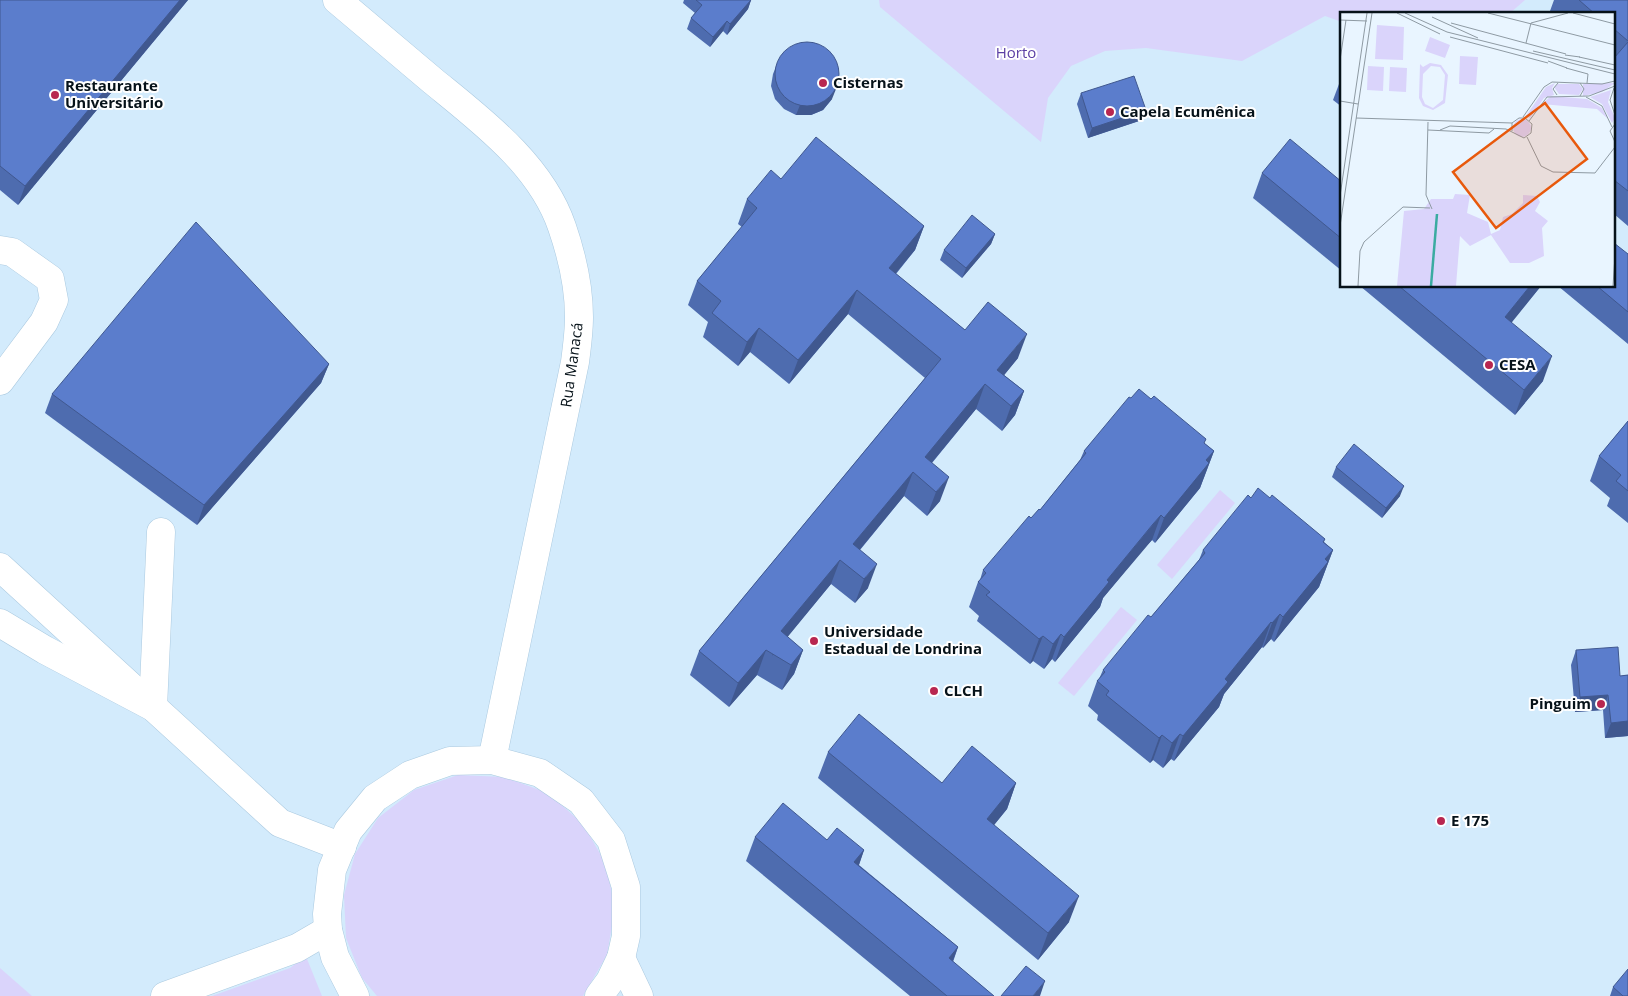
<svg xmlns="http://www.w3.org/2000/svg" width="1628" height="996" viewBox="0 0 1628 996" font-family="'Open Sans',sans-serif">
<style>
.built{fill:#d3ebfc;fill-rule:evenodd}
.green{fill:#dad4fb}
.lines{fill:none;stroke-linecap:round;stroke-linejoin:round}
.minor-casing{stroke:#abcae0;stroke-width:29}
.minor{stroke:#fff;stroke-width:28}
.wall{fill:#4e6caf}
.shaded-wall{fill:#40588f}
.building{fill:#5b7dcc;stroke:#40588f}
.poi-dot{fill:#b82750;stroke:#fff;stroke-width:2}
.labels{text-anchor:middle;stroke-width:4;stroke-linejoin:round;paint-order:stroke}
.park-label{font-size:15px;fill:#5b3fa5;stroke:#fff}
.poi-label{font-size:15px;font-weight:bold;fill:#061219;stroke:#fff;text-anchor:start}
.street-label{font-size:15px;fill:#061219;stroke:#fff}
.inset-river{fill:none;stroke:#3aaba1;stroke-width:2.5}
.inset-road{fill:none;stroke:#8e9aa3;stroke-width:1}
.view{fill:#e8590c;fill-opacity:0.15;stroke:#e8590c;stroke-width:2.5}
.inset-edge{fill:none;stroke:#061219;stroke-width:2.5}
</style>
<rect width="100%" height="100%" fill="#e9f5ff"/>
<path class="built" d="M 0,0 L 1628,0 L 1628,996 L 0,996 ZM 1342,14 L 1614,14 L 1614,286 L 1342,286 Z"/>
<g class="green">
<polygon points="879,0 1525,0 1509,14 1342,14 1342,22 1325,16 1242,61 1146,48 1105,51 1071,66 1048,98 1041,142 880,7"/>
<polygon points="1220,490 1235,503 1172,579 1157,565"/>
<polygon points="1121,607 1137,620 1074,696 1058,683"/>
<polygon points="458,775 504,777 548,793 583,824 606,864 615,909 607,955 583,996 377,996 362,978 346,938 344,895 355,854 378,818 414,790"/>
<polygon points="305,954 322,996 212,996 290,968 299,961"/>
<polygon points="0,968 32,996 0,996"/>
</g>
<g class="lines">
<defs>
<g id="minor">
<path d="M 337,0 C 369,27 401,54 433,81 C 482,121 541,165 562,227 C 572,256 579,287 579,317 C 579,332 577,347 575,362 L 492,760"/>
<polyline points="0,250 12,252 50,279 54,300 44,322 0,381"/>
<polyline points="0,567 280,823 342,847"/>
<polyline points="0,623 45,650 153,707 161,532"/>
<polyline points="621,958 639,996"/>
<polyline points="165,996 297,948 328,930"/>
<polyline points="355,996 335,957 328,930 327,914 332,870 348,831 375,798 410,775 450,761 492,760 540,773 581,801 611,840 626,887 626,936 621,958 610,981 599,996"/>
</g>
</defs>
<use href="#minor" class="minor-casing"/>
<use href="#minor" class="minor"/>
</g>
<g class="wall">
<polygon points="0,0 188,0 18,205 0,190"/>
<polygon points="684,0 751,0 748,9 727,35 723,31 710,47 687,29 691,18 695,13 683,3"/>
<polygon points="1554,0 1628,0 1628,226 1614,214 1614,14 1554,14 1550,11"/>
<polygon points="777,64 832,99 823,110 811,115 796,115 784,109 775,99 771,86 773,74"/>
<polygon points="1342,76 1342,107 1333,100"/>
<polygon points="1081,93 1142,120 1088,138 1077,104"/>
<polygon points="1262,173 1342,182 1342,271 1253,198"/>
<polygon points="781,179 924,226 915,250 896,274 965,330 1018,358 1004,375 1024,391 1015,415 1002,431 976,409 932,463 940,501 927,516 904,496 860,550 868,588 855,603 831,584 787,637 803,650 794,674 782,690 757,675 729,707 690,675 699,651 925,378 848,314 789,384 750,352 738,366 703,337 708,322 688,305 697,281 742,227 738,224 747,199"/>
<polygon points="995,234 991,244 962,278 940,260 944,250"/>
<polygon points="1628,254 1628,344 1558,286 1614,286"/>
<polygon points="1360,286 1541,286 1511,322 1543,381 1515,415"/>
<polygon points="329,364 321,383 197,525 45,413 52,394"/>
<polygon points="1131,398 1151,399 1206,439 1204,443 1214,451 1200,488 1155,543 1152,540 1143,549 1103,598 1100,607 1055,662 1052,659 1044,669 1033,661 1030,664 977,621 979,616 969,607 978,582 980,580 983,570 1031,518 1040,510 1080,460 1084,451"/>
<polygon points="1628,421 1628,523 1607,506 1610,498 1590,481 1599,456"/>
<polygon points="1336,467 1400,496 1382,518 1332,477"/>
<polygon points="1251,498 1270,498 1325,539 1324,542 1333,550 1319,587 1274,642 1271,639 1263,648 1262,647 1224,694 1219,707 1174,761 1171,759 1163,768 1153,760 1150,763 1097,720 1098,715 1088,706 1097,681 1099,679 1103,670 1151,617 1199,560 1203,550"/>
<polygon points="1576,650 1620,676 1628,675 1628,736 1605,738 1603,710 1575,712 1571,665"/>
<polygon points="828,752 942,783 1016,783 1007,809 994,825 1069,922 1038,960 818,778"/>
<polygon points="755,837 827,840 864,850 859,865 958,947 953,962 994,996 910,996 746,861"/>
<polygon points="1613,987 1628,996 1610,996"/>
</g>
<g class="shaded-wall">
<polygon points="180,0 188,0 18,205 25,186"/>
<polygon points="751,0 748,9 727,35 730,24"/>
<polygon points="727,21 723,31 710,47 713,37"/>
<polygon points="836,89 832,99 823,110 811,115 796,115 800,105"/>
<polygon points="1146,110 1142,120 1088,138 1092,128"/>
<polygon points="924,226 915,250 880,292 889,268"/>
<polygon points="995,234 991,244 962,278 966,268"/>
<polygon points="1530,286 1541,286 1496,342 1505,317"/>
<polygon points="857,290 848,314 789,384 798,360"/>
<polygon points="759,328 750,352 738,366 747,342"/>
<polygon points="1027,334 1018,358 992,390 997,370"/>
<polygon points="1552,356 1543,381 1515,415 1524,390"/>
<polygon points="329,364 321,383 197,525 204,505"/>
<polygon points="985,384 976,409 919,478 925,457"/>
<polygon points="1024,391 1015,415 1002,431 1011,406"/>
<polygon points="1214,451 1200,488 1155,543 1164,518 1206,460"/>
<polygon points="913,472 904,496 847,565 853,544"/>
<polygon points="949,477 940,501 927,516 936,492"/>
<polygon points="1404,486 1400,496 1382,518 1386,508"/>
<polygon points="1161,515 1152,540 1103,598 1100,607 1055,662 1064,637 1107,580"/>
<polygon points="1333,550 1319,587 1274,642 1283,617 1325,559"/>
<polygon points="840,560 831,584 772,656 781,631"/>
<polygon points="877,564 868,588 855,603 864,579"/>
<polygon points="1280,614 1271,639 1263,648 1272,623"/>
<polygon points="1271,622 1262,647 1224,694 1219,707 1174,761 1183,736 1225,679"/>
<polygon points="1061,634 1052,659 1044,669 1053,644"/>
<polygon points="1043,636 1033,661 1030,664 1039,639"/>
<polygon points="766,650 757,675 729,707 738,683"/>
<polygon points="803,650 794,674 782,690 791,665"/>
<polygon points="1608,695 1603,710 1575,712 1580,697"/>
<polygon points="1628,721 1628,736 1605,738 1611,723"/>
<polygon points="1180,734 1171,759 1163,768 1172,743"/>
<polygon points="1162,735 1153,760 1150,763 1159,738"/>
<polygon points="1016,783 1007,809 977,846 987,819"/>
<polygon points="864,850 856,873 854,862"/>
<polygon points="1079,896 1069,922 1038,960 1048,933"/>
<polygon points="958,947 949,971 949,958"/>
<polygon points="1045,981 1040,996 1033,996"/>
</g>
<g class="building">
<polygon points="0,0 180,0 25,186 0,166"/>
<polygon points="696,0 751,0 730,24 727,21 713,37 691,18 702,5"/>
<polygon points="1579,0 1628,0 1628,41 1614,29 1614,14 1595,14"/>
<polygon points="1628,42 1628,191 1614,180 1614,58"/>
<circle cx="807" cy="74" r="32"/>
<polygon points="1134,76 1146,110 1092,128 1081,93"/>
<polygon points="816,137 924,226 889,268 965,330 988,302 1027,334 997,370 1024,391 1011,406 985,384 925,457 949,477 936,492 913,472 853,544 877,564 864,579 840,560 781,631 803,650 791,665 766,650 738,683 699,651 941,359 857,290 798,360 759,328 747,342 712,313 721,301 697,281 757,208 747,199 771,170 781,179"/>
<polygon points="1290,139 1342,182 1342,239 1262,173"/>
<polygon points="972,215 995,234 966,268 944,250"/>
<polygon points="196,222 329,364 204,505 52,394"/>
<polygon points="1614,243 1628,254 1628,312 1597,286 1614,286"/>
<polygon points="1399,286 1530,286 1505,317 1552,356 1524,390"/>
<polygon points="1139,389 1151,399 1154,396 1206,439 1204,443 1214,451 1206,460 1209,463 1164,518 1161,515 1153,524 1107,580 1109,582 1064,637 1061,634 1053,644 1043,636 1039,639 986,595 990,592 978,582 986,573 983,570 1029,516 1031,518 1039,509 1040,510 1086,453 1084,451 1129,397 1131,398"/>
<polygon points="1628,421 1628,491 1616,481 1621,475 1599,456"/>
<polygon points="1354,444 1404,486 1386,508 1336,467"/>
<polygon points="1258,488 1270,498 1272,495 1325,539 1323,542 1333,550 1325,559 1328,562 1283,617 1280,614 1272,623 1271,622 1225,679 1228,682 1183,736 1180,734 1172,743 1162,735 1159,738 1106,695 1109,691 1097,681 1105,672 1103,670 1148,615 1151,617 1205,553 1203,550 1248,495 1251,498"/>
<polygon points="1618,647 1620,676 1628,675 1628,721 1611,723 1608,695 1580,697 1576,650"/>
<polygon points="859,714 942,783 972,746 1016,783 987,819 1079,896 1048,933 828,752"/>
<polygon points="783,803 827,840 837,828 864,850 854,862 958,947 949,958 994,996 947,996 755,837"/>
<polygon points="1026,966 1045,981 1033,996 1001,996"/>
<polygon points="1628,969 1628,996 1623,996 1613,987"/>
</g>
<g class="poi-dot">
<circle cx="823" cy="83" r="5"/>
<circle cx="55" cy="95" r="5"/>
<circle cx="1110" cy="112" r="5"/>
<circle cx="1489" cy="365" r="5"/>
<circle cx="814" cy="641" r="5"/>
<circle cx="934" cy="691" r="5"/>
<circle cx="1601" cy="704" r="5"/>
<circle cx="1441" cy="821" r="5"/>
</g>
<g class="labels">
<g class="park-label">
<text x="1016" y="58">Horto</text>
</g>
<g class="poi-label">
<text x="833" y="88">Cisternas</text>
<text x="65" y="91">Restaurante<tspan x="65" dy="17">Universitário</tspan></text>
<text x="1120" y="117">Capela Ecumênica</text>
<text x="1499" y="370">CESA</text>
<text x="824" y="637">Universidade<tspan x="824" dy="17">Estadual de Londrina</tspan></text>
<text x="944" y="696">CLCH</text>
<text x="1591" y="709" text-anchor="end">Pinguim</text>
<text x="1451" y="826">E 175</text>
</g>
<g class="street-label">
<text transform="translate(572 365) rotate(-82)" y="5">Rua Manacá</text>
</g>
</g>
<g transform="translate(1340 12)">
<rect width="275" height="275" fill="#e9f5ff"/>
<path d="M 37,13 L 64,15 L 63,48 L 35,47 ZM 90,25 L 110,33 L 105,46 L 85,39 ZM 120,44 L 138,45 L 136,73 L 119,72 ZM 90,51 L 101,53 L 108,63 L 105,91 L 93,98 L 83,94 L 79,86 L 80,52 L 83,55 ZM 91,54 L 100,55 L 105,63 L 103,88 L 93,96 L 85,92 L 82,85 L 83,62 ZM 28,54 L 44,55 L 43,79 L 27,78 ZM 50,55 L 67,56 L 66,80 L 49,79 ZM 215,71 L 212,76 L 214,83 L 204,86 L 190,106 L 186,104 L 206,75 ZM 275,71 L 262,80 L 243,84 L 243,72 ZM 218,72 L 239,72 L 243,77 L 239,83 L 219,82 L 214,75 ZM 271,78 L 268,90 L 275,106 L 272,111 L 262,92 L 250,85 ZM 211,84 L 247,87 L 262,96 L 268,107 L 257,97 L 202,92 ZM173 116a9 9 0 1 1 18 0a9 9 0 1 1-18 0ZM 115,182 L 130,183 L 127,201 L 148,210 L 151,222 L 160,218 L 163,205 L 172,202 L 183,191 L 183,183 L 197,184 L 200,190 L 195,199 L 208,209 L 202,216 L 204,244 L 189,251 L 170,251 L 151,223 L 130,234 L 120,224 L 116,274 L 57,274 L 64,199 L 84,197 L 91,187 L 113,187 Z" fill="#dad4fb" fill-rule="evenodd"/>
<path class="inset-river" d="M 91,274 L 97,202"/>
<path class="inset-road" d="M 57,1 L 100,22M 65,1 L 107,20 L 275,62M 148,1 L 275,33M 233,1 L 275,12M 92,5 L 138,26M 0,8 L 27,9M 111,11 L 226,42M 110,25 L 208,51M 186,31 L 191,11 L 228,1M 193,39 L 275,58M 225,43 L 240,45M 239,45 L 275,53M 0,48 L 6,8M 208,49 L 227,56M 226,56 L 248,62 L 247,71M 274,76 L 270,88 L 275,103M 217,83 L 213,77 L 218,71M 240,84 L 244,77 L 240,71M 246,85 L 262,94 L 272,115M 0,89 L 18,92M 183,105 L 204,75 L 212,70 L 262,72 L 275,69M 16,106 L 172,111M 189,109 L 207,85 L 249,84 L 275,74M 88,110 L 86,183 L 92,197M 275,112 L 270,119 L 275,130M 88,118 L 149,121 L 154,117M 100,118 L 110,114 L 166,117 L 184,126 L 191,121 L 192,112 L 185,106 L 179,106 L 172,111 L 172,119M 187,125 L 201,154 L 213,160 L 255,161 L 275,135M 0,184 L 27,1M 0,214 L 32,1M 18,274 L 20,239 L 24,230 L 63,195 L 90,196M 273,274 L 275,244"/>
<path class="view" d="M 205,91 L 247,147 L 156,216 L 113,160 Z"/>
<rect width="275" height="275" class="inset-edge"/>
</g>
</svg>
